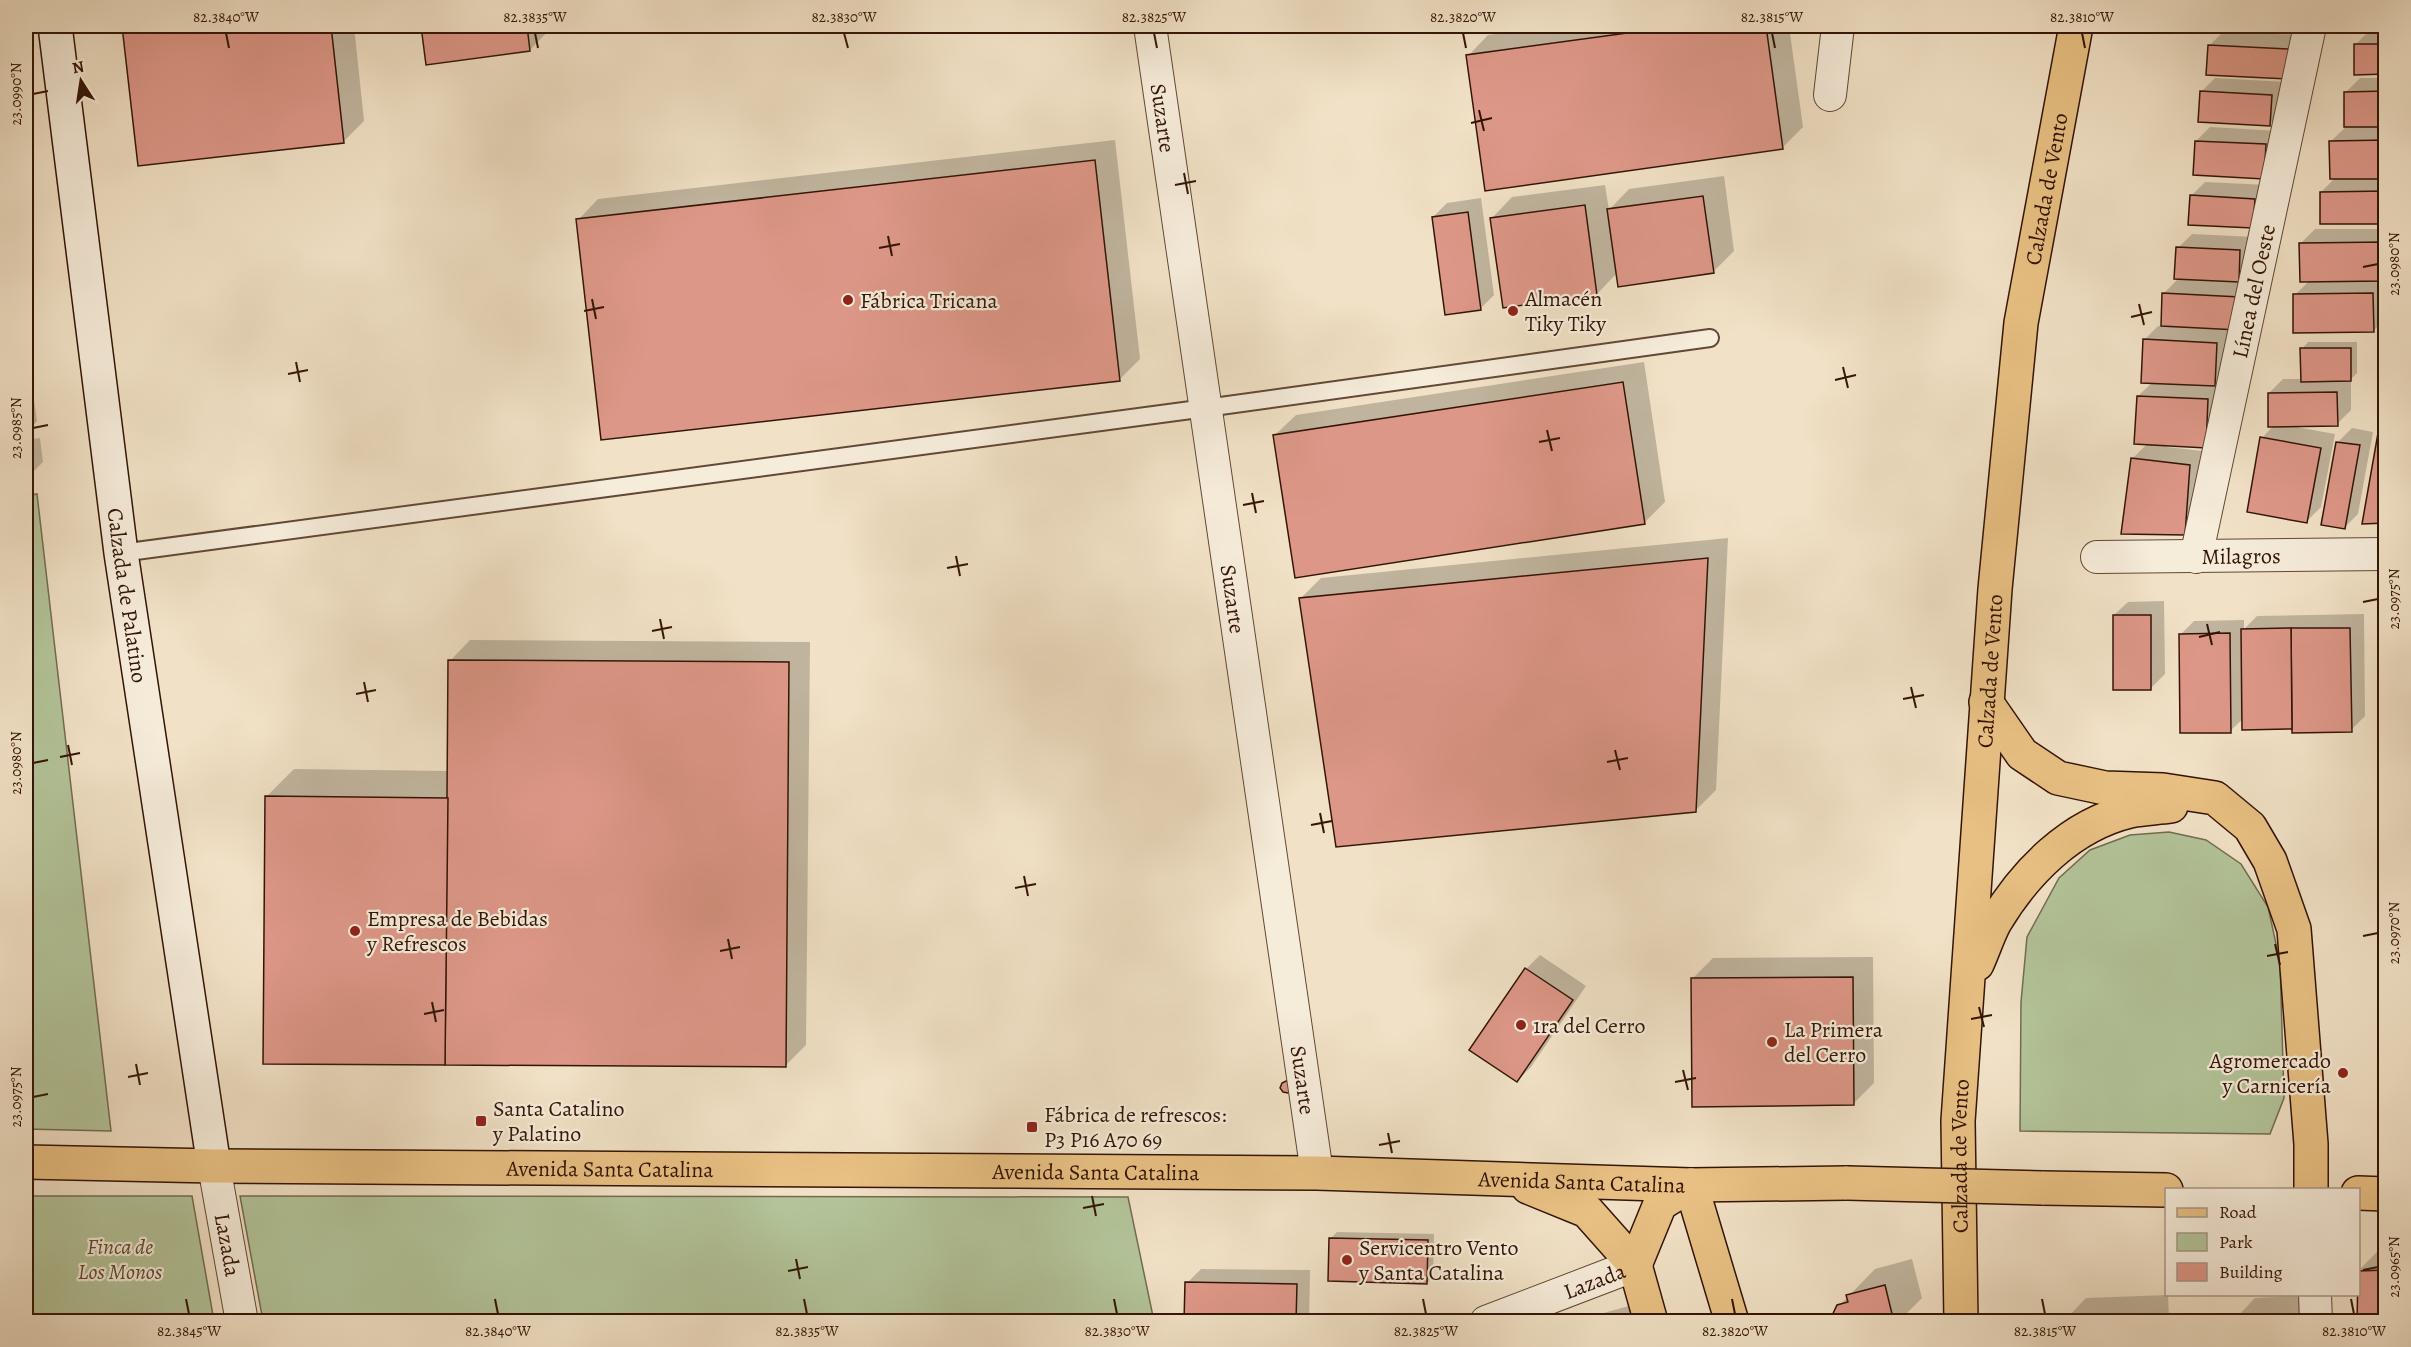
<svg xmlns="http://www.w3.org/2000/svg" width="2411" height="1347" viewBox="0 0 2411 1347" font-family="Alegreya,serif">
<style>
.green{fill:#b3c49a;stroke:#736c50;stroke-width:1.5}
.shadow{fill:#0003}
.building{fill:#dd9788;stroke:#331506;stroke-width:1.5}
.lines{fill:none;stroke-linecap:round;stroke-linejoin:round}
.lane-casing{stroke:#624836;stroke-width:20}
.street-casing{stroke:#624836;stroke-width:34}
.secondary-casing{stroke:#331506;stroke-width:36}
.primary-casing{stroke:#331506;stroke-width:36}
.lane{stroke:#f6ecda;stroke-width:16}
.street{stroke:#f6ecda;stroke-width:32}
.secondary{stroke:#f6ecda;stroke-width:33}
.primary{stroke:#e8c083;stroke-width:33}
.primary-bridge-casing{stroke:#331506;stroke-width:36;stroke-linecap:butt}
.primary-bridge{stroke:#e8c083;stroke-width:33}
.ticks{fill:none;stroke:#331506;stroke-width:2}
.poi-dot{fill:#8f2418;stroke:#f6ecda;stroke-width:2}
.labels{text-anchor:middle;stroke-width:4.5;stroke-linejoin:round;paint-order:stroke}
.street-label{font-size:22px;fill:#331506;stroke:#f6ecda}
.poi-label{font-size:22px;fill:#331506;stroke:#f6ecda;text-anchor:start}
.park-label{font-size:22px;font-style:italic;fill:#594a32;stroke:#f6ecda}
.neatline{fill:none;stroke:#331506;stroke-width:2}
.ticks-label{font-size:15px;text-anchor:middle;fill:#331506}
</style>
<rect width="100%" height="100%" fill="#f1e1c6"/>
<filter id="stains"><feTurbulence type="fractalNoise" baseFrequency=".00333" numOctaves="4"/><feColorMatrix values="0 0 0 0 .2 0 0 0 0 .09 0 0 0 0 .02 0 0 0 .5 -.17"/></filter>
<radialGradient id="worn" r=".72"><stop offset=".6" stop-color="#630" stop-opacity="0"/><stop offset="1" stop-color="#630" stop-opacity=".3"/></radialGradient>
<g class="green">
<polygon points="37,494 111,1131 26,1129 26,496"/>
<polygon points="2169,832 2206,840 2241,864 2268,907 2280,962 2284,1098 2270,1134 2020,1131 2021,1002 2027,937 2059,878 2090,850 2130,835"/>
<polygon points="26,1196 192,1196 214,1321 26,1321"/>
<polygon points="240,1196 1128,1197 1154,1321 263,1321"/>
</g>
<g class="shadow">
<polygon points="123,26 354,26 364,121 344,141 139,164"/>
<polygon points="422,26 550,26 550,29 530,50 427,63"/>
<polygon points="1558,26 1789,26 1803,127 1782,148 1468,56 1488,35"/>
<polygon points="2227,26 2303,26 2296,32 2227,28"/>
<polygon points="2369,31 2386,31 2386,73 2355,45"/>
<polygon points="2223,32 2303,35 2302,64 2209,46"/>
<polygon points="2215,78 2286,82 2284,110 2270,124 2201,92"/>
<polygon points="2360,78 2386,78 2386,222 2321,192 2336,177 2331,141 2346,127 2346,92"/>
<polygon points="2210,127 2279,131 2263,177 2196,141"/>
<polygon points="1115,140 1140,359 1119,380 578,220 598,199"/>
<polygon points="1724,176 1734,251 1713,272 1617,273 1597,294 1492,218 1512,197 1605,185 1609,210 1629,189"/>
<polygon points="2205,182 2268,185 2252,226 2191,196"/>
<polygon points="1481,198 1494,295 1480,309 1433,217 1447,203"/>
<polygon points="2315,229 2386,229 2386,318 2373,331 2295,295 2309,281 2301,243"/>
<polygon points="2192,234 2254,237 2253,267 2237,282 2254,283 2228,371 2214,385 2222,386 2219,432 2167,445 2167,447 2203,451 2198,519 2184,533 2132,459 2147,444 2138,396 2153,382 2144,340 2158,326 2162,326 2164,293 2179,278 2178,248"/>
<polygon points="2308,342 2357,342 2357,373 2351,379 2351,410 2337,424 2291,426 2335,434 2321,507 2307,521 2262,438 2274,425 2269,393 2283,379 2302,379 2302,349"/>
<polygon points="26,357 28,357 37,421 26,433"/>
<polygon points="1644,362 1665,502 1644,523 1275,435 1296,415"/>
<polygon points="2352,428 2373,432 2358,514 2344,528 2338,442"/>
<polygon points="40,438 43,462 26,479 26,440"/>
<polygon points="1728,538 1716,790 1695,811 1301,598 1321,578"/>
<polygon points="2164,601 2165,674 2151,688 2114,615 2128,602"/>
<polygon points="2364,614 2365,716 2351,730 2293,728 2244,718 2230,731 2180,635 2194,621 2244,620 2244,629 2257,616"/>
<polygon points="470,640 810,642 806,1045 785,1066 267,796 294,769 449,771 450,661"/>
<polygon points="1540,955 1586,986 1531,1067 1517,1081 1471,1050 1526,969"/>
<polygon points="1873,957 1874,1083 1853,1104 1692,979 1713,958"/>
<polygon points="1337,1232 1434,1234 1433,1276 1427,1283 1330,1239"/>
<polygon points="2379,1250 2386,1250 2386,1322 2358,1322 2358,1271"/>
<polygon points="1912,1259 1922,1298 1903,1317 1904,1322 1829,1322 1839,1306 1875,1269"/>
<polygon points="1201,1269 1310,1270 1309,1322 1186,1322 1187,1283"/>
<polygon points="2168,1295 2169,1319 2174,1314 2223,1313 2223,1322 2066,1322 2066,1319 2086,1298"/>
<polygon points="2300,1296 2301,1322 2235,1322 2235,1319 2255,1298"/>
<polygon points="1657,1298 1664,1322 1587,1322 1593,1316"/>
</g>
<g class="building">
<polygon points="122,26 331,26 344,143 138,166"/>
<polygon points="421,26 527,26 530,51 426,65"/>
<polygon points="1679,26 1766,26 1783,149 1485,191 1466,55"/>
<polygon points="2226,26 2298,26 2297,33 2226,29"/>
<polygon points="2354,44 2386,44 2386,74 2354,75"/>
<polygon points="2208,45 2290,49 2288,79 2206,75"/>
<polygon points="2200,91 2272,95 2270,126 2198,122"/>
<polygon points="2386,91 2386,127 2344,127 2344,92"/>
<polygon points="2386,140 2386,179 2330,179 2329,141"/>
<polygon points="2195,141 2266,144 2264,179 2193,175"/>
<polygon points="1095,160 1120,381 601,440 576,219"/>
<polygon points="2386,191 2386,224 2320,224 2320,192"/>
<polygon points="2190,195 2255,199 2253,228 2188,225"/>
<polygon points="1703,196 1714,273 1618,287 1607,209"/>
<polygon points="1585,205 1597,295 1503,308 1490,218"/>
<polygon points="1468,212 1481,310 1445,315 1432,217"/>
<polygon points="2386,242 2386,281 2300,282 2299,243"/>
<polygon points="2176,247 2240,250 2239,282 2174,279"/>
<polygon points="2162,293 2240,297 2238,330 2161,326"/>
<polygon points="2373,293 2374,332 2293,333 2293,294"/>
<polygon points="2143,339 2217,343 2215,386 2141,383"/>
<polygon points="2300,348 2351,348 2351,381 2301,382"/>
<polygon points="1623,382 1645,524 1295,578 1273,435"/>
<polygon points="2337,392 2338,426 2268,427 2268,393"/>
<polygon points="2137,396 2208,399 2206,448 2134,444"/>
<polygon points="2378,433 2386,434 2386,523 2362,524"/>
<polygon points="2260,437 2321,448 2307,523 2247,512"/>
<polygon points="2336,442 2360,445 2345,529 2321,525"/>
<polygon points="2131,458 2190,465 2185,535 2121,534"/>
<polygon points="1708,558 1696,812 1336,847 1299,598"/>
<rect x="2113" y="615" width="38" height="75"/>
<polygon points="2291,628 2350,628 2352,732 2292,733"/>
<polygon points="2291,628 2292,729 2242,730 2241,629"/>
<polygon points="2230,633 2231,733 2180,733 2179,634"/>
<polygon points="448,660 789,662 786,1067 445,1065"/>
<polygon points="265,796 448,798 445,1065 263,1064"/>
<polygon points="1525,968 1573,1000 1517,1082 1469,1050"/>
<polygon points="1853,977 1854,1105 1692,1107 1691,978"/>
<polygon points="1286,1081 1290,1082 1292,1090 1288,1093 1283,1092 1280,1088 1282,1083"/>
<polygon points="1329,1238 1428,1240 1427,1284 1328,1281"/>
<polygon points="2386,1270 2386,1322 2357,1322 2358,1271"/>
<polygon points="1185,1282 1297,1284 1296,1322 1184,1322"/>
<polygon points="1885,1285 1894,1322 1829,1322 1837,1305 1848,1302 1846,1295"/>
<polygon points="2148,1315 2148,1322 2064,1322 2064,1318"/>
<polygon points="2280,1316 2280,1322 2233,1322 2233,1318"/>
</g>
<g class="lines">
<defs>
<polyline id="lane" points="121,553 1206,408 1710,338"/>
<g id="street">
<path id="s1" d="M 1150,26 L 1317,1173"/>
<polyline points="1830,95 1838,26"/>
<path id="s2" d="M 2097,557 L 2386,554"/>
<path id="s3" d="M 2196,557 L 2310,26"/>
<path id="s4" d="M 214,1166 L 242,1322"/>
<polyline points="2315,1294 2316,1322"/>
<path id="s5" d="M 1486,1322 L 1635,1265"/>
</g>
<g id="secondary">
<path id="s6" d="M 55,26 L 121,553 L 214,1166"/>
</g>
<g id="primary">
<polyline points="1986,702 2022,754 2058,778 2105,788 2163,790 2215,798 2250,827 2270,861 2294,929 2311,1144 2311,1190"/>
<path d="M 1977,964 C 1983,951 1988,935 1995,922 C 2025,872 2071,825 2130,811 C 2143,808 2157,808 2171,806"/>
<path id="s7" d="M 26,1162 L 214,1166 L 1317,1173 L 1691,1185 L 1847,1183"/>
<polyline points="1691,1185 1732,1322"/>
<polyline points="1528,1187 1587,1211 1635,1265 1651,1322"/>
<polyline points="2042,1188 2166,1190"/>
<polyline points="2358,1193 2386,1194"/>
<polyline points="1635,1265 1660,1204 1691,1185"/>
<path id="s8" d="M 1961,1322 L 1958,1121 L 1995,589 L 2021,323 L 2076,26"/>
</g>
</defs>
<use href="#lane" class="lane-casing"/>
<use href="#street" class="street-casing"/>
<use href="#secondary" class="secondary-casing"/>
<use href="#primary" class="primary-casing"/>
<use href="#lane" class="lane"/>
<use href="#street" class="street"/>
<use href="#secondary" class="secondary"/>
<use href="#primary" class="primary"/>
<defs>
<polyline id="primary-bridge" points="1847,1183 2042,1188"/>
</defs>
<use href="#primary-bridge" class="primary-bridge-casing"/>
<use href="#primary-bridge" class="primary-bridge"/>
</g>
<path class="ticks" d="M 226,33 L 229,48M 535,33 L 538,48M 844,33 L 848,48M 1154,33 L 1157,48M 1463,33 L 1466,48M 1772,33 L 1775,48M 2082,33 L 2085,48M 33,94 L 48,91M 1479,110 L 1484,131M 1471,123 L 1492,118M 1184,173 L 1188,194M 1175,185 L 1196,181M 888,236 L 892,256M 879,248 L 900,244M 2363,267 L 2378,264M 592,299 L 596,319M 2139,304 L 2144,325M 584,311 L 604,307M 2131,317 L 2152,312M 296,362 L 300,382M 1843,367 L 1848,388M 288,374 L 308,370M 1835,380 L 1856,375M 33,428 L 48,425M 1547,430 L 1552,451M 1539,442 L 1560,438M 1252,493 L 1256,513M 1243,505 L 1264,501M 956,556 L 960,576M 947,568 L 968,564M 2363,602 L 2378,599M 660,619 L 664,639M 2207,624 L 2212,645M 652,631 L 672,627M 2199,637 L 2220,632M 364,682 L 368,702M 1911,687 L 1916,708M 356,694 L 376,690M 1903,699 L 1924,695M 68,745 L 72,765M 1615,750 L 1620,770M 60,757 L 80,753M 1607,762 L 1628,758M 33,763 L 48,760M 1320,813 L 1324,833M 1311,825 L 1332,821M 1024,876 L 1028,896M 1015,888 L 1036,884M 2363,936 L 2378,933M 728,939 L 732,959M 2275,944 L 2280,965M 720,951 L 740,947M 2267,956 L 2288,952M 432,1002 L 436,1022M 1979,1007 L 1984,1027M 424,1014 L 444,1010M 1971,1019 L 1992,1015M 136,1064 L 140,1085M 1683,1070 L 1688,1090M 128,1077 L 148,1073M 1675,1082 L 1696,1078M 33,1097 L 48,1094M 1388,1133 L 1392,1153M 1379,1145 L 1400,1141M 1092,1196 L 1096,1216M 1083,1208 L 1104,1204M 796,1259 L 800,1279M 2363,1270 L 2378,1267M 788,1271 L 808,1267M 186,1299 L 189,1314M 495,1299 L 498,1314M 804,1299 L 807,1314M 1114,1299 L 1117,1314M 1423,1299 L 1426,1314M 1732,1299 L 1735,1314M 2042,1299 L 2045,1314M 2351,1299 L 2354,1314"/>
<g class="poi-dot">
<circle cx="848" cy="300" r="6"/>
<circle cx="1513" cy="311" r="6"/>
<circle cx="355" cy="931" r="6"/>
<circle cx="1521" cy="1025" r="6"/>
<circle cx="1772" cy="1042" r="6"/>
<circle cx="2343" cy="1073" r="6"/>
<rect x="475" y="1115" width="12" height="12" rx="3"/>
<rect x="1026" y="1121" width="12" height="12" rx="3"/>
<circle cx="1347" cy="1260" r="6"/>
</g>
<g class="labels">
<g class="street-label">
<text dy="8" stroke="none"><textPath href="#s1" startOffset="93">Suzarte</textPath></text>
<text dy="8" stroke="none"><textPath href="#s8" startOffset="1138">Calzada de Vento</textPath></text>
<text dy="8" stroke="none"><textPath href="#s3" startOffset="272">Línea del Oeste</textPath></text>
<text dy="8" stroke="none"><textPath href="#s2" startOffset="144">Milagros</textPath></text>
<text dy="8" stroke="none"><textPath href="#s6" startOffset="574">Calzada de Palatino</textPath></text>
<text dy="8" stroke="none"><textPath href="#s1" startOffset="579">Suzarte</textPath></text>
<text dy="8" stroke="none"><textPath href="#s8" startOffset="652">Calzada de Vento</textPath></text>
<text dy="8" stroke="none"><textPath href="#s1" startOffset="1065">Suzarte</textPath></text>
<text dy="8" stroke="none"><textPath href="#s8" startOffset="166">Calzada de Vento</textPath></text>
<text dy="8" stroke="none"><textPath href="#s7" startOffset="584">Avenida Santa Catalina</textPath></text>
<text dy="8" stroke="none"><textPath href="#s7" startOffset="1070">Avenida Santa Catalina</textPath></text>
<text dy="8" stroke="none"><textPath href="#s7" startOffset="1556">Avenida Santa Catalina</textPath></text>
<text dy="8" stroke="none"><textPath href="#s4" startOffset="80">Lazada</textPath></text>
<text dy="8" stroke="none"><textPath href="#s5" startOffset="116">Lazada</textPath></text>
</g>
<g class="poi-label">
<text x="1525" y="306">Almacén<tspan x="1525" dy="25">Tiky Tiky</tspan></text>
<text x="860" y="308">Fábrica Tricana</text>
<text x="367" y="926">Empresa de Bebidas<tspan x="367" dy="25">y Refrescos</tspan></text>
<text x="1533" y="1033">1ra del Cerro</text>
<text x="1784" y="1037">La Primera<tspan x="1784" dy="25">del Cerro</tspan></text>
<text x="2331" y="1068" text-anchor="end">Agromercado<tspan x="2331" dy="25">y Carnicería</tspan></text>
<text x="493" y="1116">Santa Catalino<tspan x="493" dy="25">y Palatino</tspan></text>
<text x="1044" y="1122">Fábrica de refrescos:<tspan x="1044" dy="25">P3 P16 A70 69</tspan></text>
<text x="1359" y="1255">Servicentro Vento<tspan x="1359" dy="25">y Santa Catalina</tspan></text>
</g>
<g class="park-label">
<text x="120" y="1254">Finca de<tspan x="120" dy="25">Los Monos</tspan></text>
</g>
</g>
<rect width="2411" height="1347" fill="none" stroke="#f1e1c6" stroke-width="66"/>
<rect x="2165" y="1188" width="195" height="108" fill="#f6ecda" stroke="#a89685" stroke-width="1.5"/>
<rect x="2177" y="1208" width="30" height="9" fill="#e8c083" stroke="#a89685" stroke-width="1.5"/>
<text x="2219" y="1218" font-size="18" fill="#331506">Road</text>
<rect x="2177" y="1233" width="30" height="18" fill="#b3c49a" stroke="#a89685" stroke-width="1.5"/>
<text x="2219" y="1248" font-size="18" fill="#331506">Park</text>
<rect x="2177" y="1263" width="30" height="18" fill="#dd9788" stroke="#a89685" stroke-width="1.5"/>
<text x="2219" y="1278" font-size="18" fill="#331506">Building</text>
<g transform="translate(81 81) rotate(348)" stroke="#f6ecda" stroke-width="4.5" paint-order="stroke">
<path d="M0-4.5L10 22L0 15L-10 22Z" fill="#331506"/>
<text y="-9" font-size="16" font-weight="bold" text-anchor="middle" fill="#331506">N</text>
</g>
<rect x="33" y="33" width="2345" height="1281" class="neatline"/>
<g class="ticks-label">
<text x="226" y="22">82.3840°W</text>
<text x="535" y="22">82.3835°W</text>
<text x="844" y="22">82.3830°W</text>
<text x="1154" y="22">82.3825°W</text>
<text x="1463" y="22">82.3820°W</text>
<text x="1772" y="22">82.3815°W</text>
<text x="2082" y="22">82.3810°W</text>
<text transform="translate(16 94) rotate(-90)" y="5">23.0990°N</text>
<text transform="translate(2394 264) rotate(-90)" y="5">23.0980°N</text>
<text transform="translate(16 428) rotate(-90)" y="5">23.0985°N</text>
<text transform="translate(2394 599) rotate(-90)" y="5">23.0975°N</text>
<text transform="translate(16 763) rotate(-90)" y="5">23.0980°N</text>
<text transform="translate(2394 933) rotate(-90)" y="5">23.0970°N</text>
<text transform="translate(16 1097) rotate(-90)" y="5">23.0975°N</text>
<text transform="translate(2394 1267) rotate(-90)" y="5">23.0965°N</text>
<text x="189" y="1336">82.3845°W</text>
<text x="498" y="1336">82.3840°W</text>
<text x="807" y="1336">82.3835°W</text>
<text x="1117" y="1336">82.3830°W</text>
<text x="1426" y="1336">82.3825°W</text>
<text x="1735" y="1336">82.3820°W</text>
<text x="2045" y="1336">82.3815°W</text>
<text x="2354" y="1336">82.3810°W</text>
</g>
<rect width="100%" height="100%" filter="url(#stains)"/>
<rect width="100%" height="100%" fill="url(#worn)"/>
</svg>
